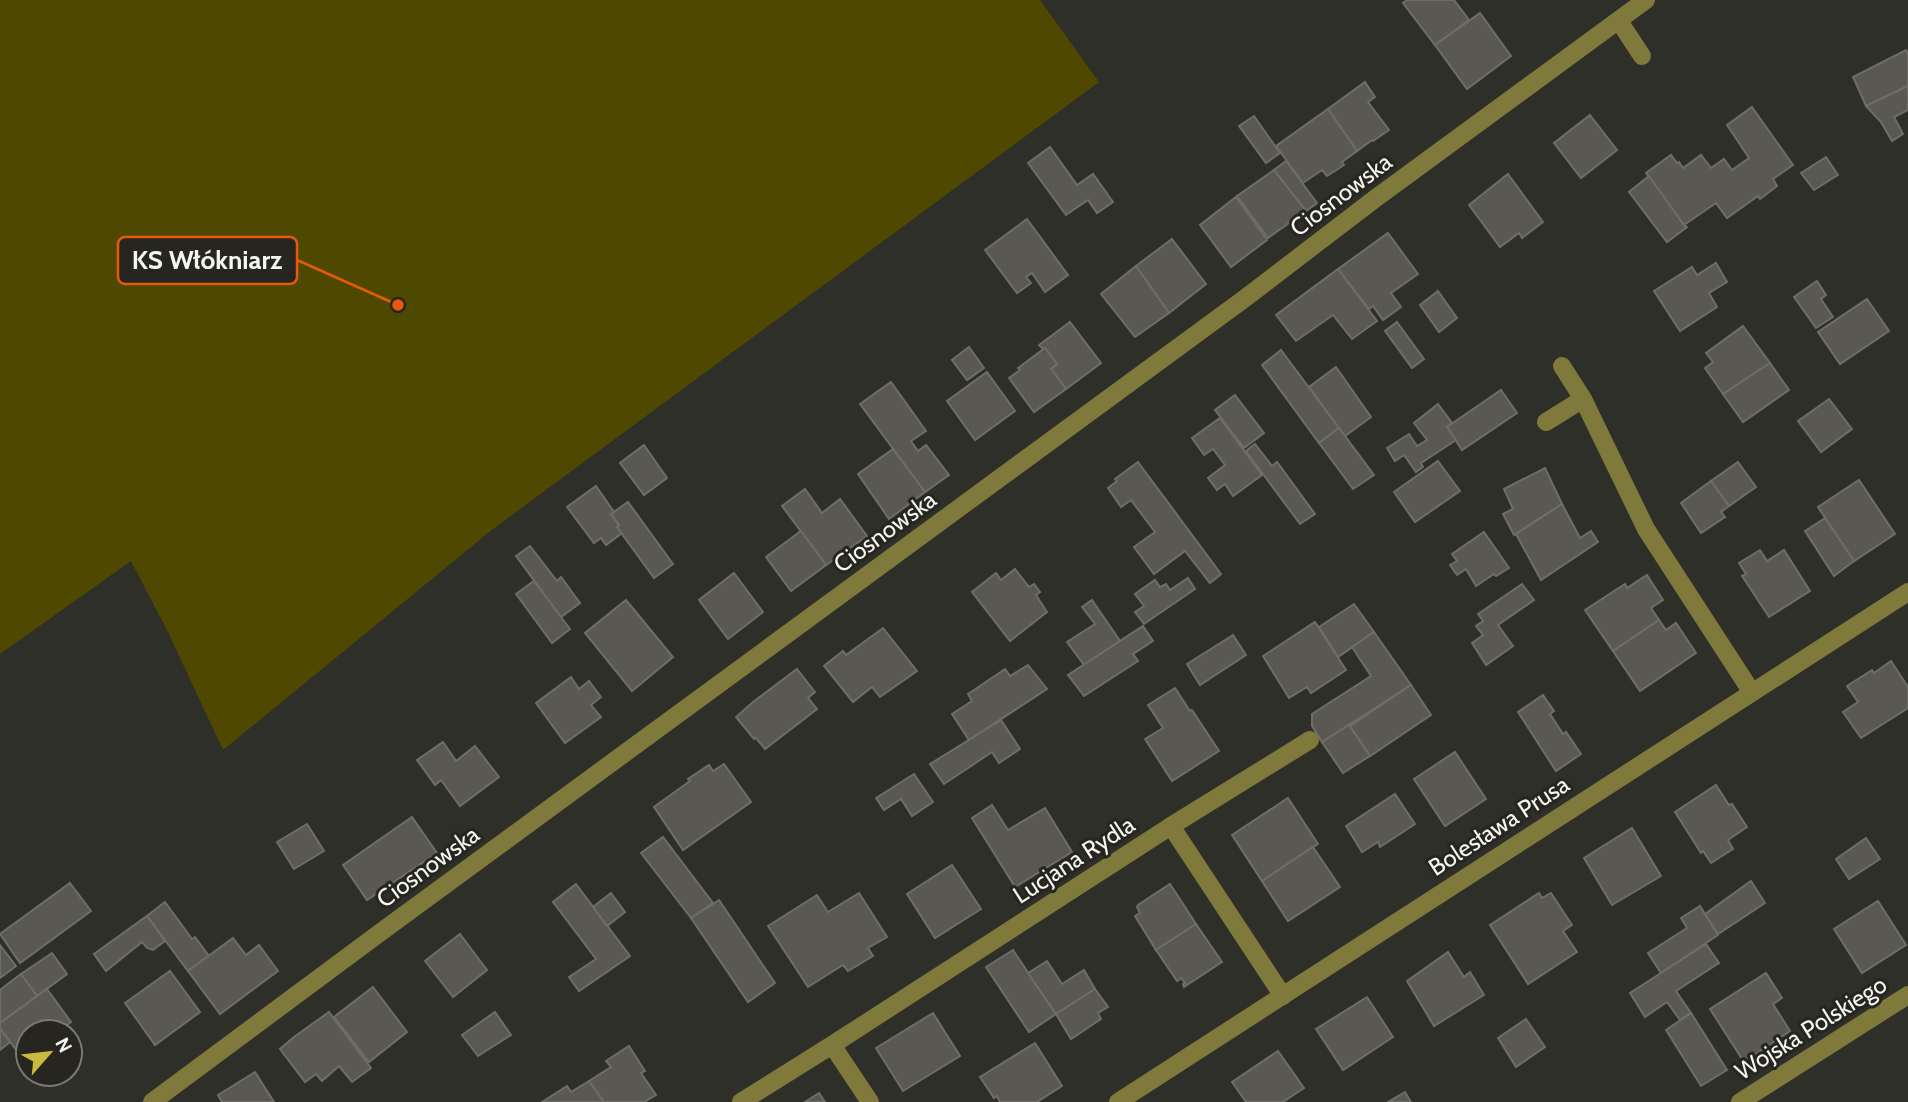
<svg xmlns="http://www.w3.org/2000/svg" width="1908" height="1102" viewBox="0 0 1908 1102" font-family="Cabin,sans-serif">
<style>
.green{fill:#4f4800}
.building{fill:#595952;stroke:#6e6e67;stroke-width:2}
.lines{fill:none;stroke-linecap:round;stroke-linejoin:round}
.minor{stroke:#80793c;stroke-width:18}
.labels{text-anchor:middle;stroke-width:6;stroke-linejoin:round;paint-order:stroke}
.street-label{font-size:24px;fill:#f5f5f1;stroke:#26251f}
.leader{fill:none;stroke:#e8590c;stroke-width:2.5}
.callout-dot{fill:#e8590c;stroke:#26251f;stroke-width:2.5}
.callout{fill:#26251f;stroke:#e8590c;stroke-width:2.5}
.callout-label{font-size:26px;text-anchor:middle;font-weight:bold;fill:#f5f5f1}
</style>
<rect width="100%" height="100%" fill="#2f2f29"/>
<polygon class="green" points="0,0 1040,0 1099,82 493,529 223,750 167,630 131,561 0,654"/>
<g class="building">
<polygon points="1407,0 1454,0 1469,20 1435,45 1403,3"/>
<polygon points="1480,13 1511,56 1467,89 1435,45"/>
<polygon points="1906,50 1908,54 1908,86 1866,106 1853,77"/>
<polygon points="1365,82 1375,97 1368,102 1389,130 1373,141 1372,140 1357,151 1328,109"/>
<polygon points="1908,86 1908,110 1894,117 1903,134 1892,141 1881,122 1866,106"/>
<polygon points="1752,107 1793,165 1773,179 1777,186 1760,199 1758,196 1727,218 1716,203 1684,225 1646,173 1671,155 1677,163 1679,162 1683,168 1701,155 1711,168 1724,159 1732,170 1749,158 1727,125"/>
<polygon points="1328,109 1357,151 1342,162 1344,165 1327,176 1322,170 1303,183 1276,146"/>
<polygon points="1590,115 1617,150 1581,178 1554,143"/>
<polygon points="1254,116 1280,153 1266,163 1239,126"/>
<polygon points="1050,147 1077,185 1093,174 1113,202 1097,213 1088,200 1066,215 1028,163"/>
<polygon points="1826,157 1838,175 1814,190 1801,173"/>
<polygon points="1286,161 1317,203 1306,211 1274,170"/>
<polygon points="1274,170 1306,211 1268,238 1237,196"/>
<polygon points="1508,174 1543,222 1522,238 1519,233 1500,247 1469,205"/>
<polygon points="1649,176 1684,225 1687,227 1667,242 1629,192"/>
<polygon points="1236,197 1267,240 1231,267 1200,225"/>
<polygon points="1027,219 1068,275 1045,292 1032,273 1026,277 1031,283 1017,293 985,250"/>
<polygon points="1388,233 1418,274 1391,293 1401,307 1383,320 1373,306 1369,309 1338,269"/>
<polygon points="1172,239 1206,284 1169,313 1136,266"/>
<polygon points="1716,263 1727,282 1709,293 1717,307 1680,331 1654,291 1692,267 1697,275"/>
<polygon points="1136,266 1169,313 1135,337 1101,294"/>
<polygon points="1338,269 1377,321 1352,339 1333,315 1296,341 1276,315"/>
<polygon points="1817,281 1826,295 1821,299 1833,317 1816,328 1794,297"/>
<polygon points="1438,291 1457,318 1439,332 1420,305"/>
<polygon points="1867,299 1889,331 1840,364 1818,332"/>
<polygon points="1070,322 1101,363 1066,389 1051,369 1057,364 1045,348 1043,349 1039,345"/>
<polygon points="1397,322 1424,359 1412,368 1385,331"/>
<polygon points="1743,326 1770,363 1723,394 1705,368 1713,362 1706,353"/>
<polygon points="969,347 984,368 967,380 952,360"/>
<polygon points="1045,348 1057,364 1051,369 1066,389 1034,412 1009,378 1020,370 1018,368"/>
<polygon points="1281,350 1339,428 1319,443 1262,365"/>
<polygon points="1770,363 1789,390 1743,422 1723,394"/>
<polygon points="1336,367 1371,417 1345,436 1309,387"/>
<polygon points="987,372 1015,411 975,440 947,401"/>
<polygon points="891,382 926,431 911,441 918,451 926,445 949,475 925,492 860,404"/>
<polygon points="1501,390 1517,413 1462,450 1447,427"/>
<polygon points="1235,395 1264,433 1244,448 1215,410"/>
<polygon points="1829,399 1852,429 1821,452 1798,421"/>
<polygon points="1438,404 1452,423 1447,427 1456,440 1421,463 1423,467 1416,472 1404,455 1395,461 1387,448 1409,434 1417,446 1427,440 1414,423"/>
<polygon points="1220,418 1262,475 1233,496 1225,484 1217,490 1208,478 1225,465 1213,449 1204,455 1192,438"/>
<polygon points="1339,428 1374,475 1353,489 1319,443"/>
<polygon points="1255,444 1272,466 1277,462 1315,514 1300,524 1246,451"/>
<polygon points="644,445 667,478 644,495 620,463"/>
<polygon points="893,449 925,492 889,519 858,474"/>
<polygon points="1438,461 1460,491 1415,522 1394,492"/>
<polygon points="1138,462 1221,574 1210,583 1185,551 1154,574 1134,547 1155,532 1131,500 1121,507 1108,488 1117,481 1115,479"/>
<polygon points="1738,462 1756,487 1729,506 1711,481"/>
<polygon points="1545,468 1562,504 1514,535 1503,514 1513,509 1504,489"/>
<polygon points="1859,480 1895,534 1854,561 1818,507"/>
<polygon points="1711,481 1729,506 1721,512 1725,517 1701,533 1681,503"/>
<polygon points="596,486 614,512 611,514 619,525 617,527 622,533 606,545 601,538 594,543 567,507"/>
<polygon points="805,489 822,513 840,499 867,536 826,565 782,506"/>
<polygon points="628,502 673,564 654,578 617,527 619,525 611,514"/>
<polygon points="1562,504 1580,538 1591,531 1598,542 1541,580 1516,534"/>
<polygon points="1825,518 1854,561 1834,576 1805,531"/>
<polygon points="801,531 826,565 791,591 766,557"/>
<polygon points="1484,532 1509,568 1496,576 1494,574 1476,586 1466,569 1457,575 1450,565 1457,561 1452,554"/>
<polygon points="530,546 557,581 561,577 580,603 561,617 516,556"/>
<polygon points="1760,550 1767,561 1784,550 1810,591 1769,617 1742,576 1746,574 1739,563"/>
<polygon points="1015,569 1029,587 1034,584 1040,592 1036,595 1047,612 1010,641 972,592 996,573 1001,580"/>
<polygon points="734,573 763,612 728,639 699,600"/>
<polygon points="1647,575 1663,600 1651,608 1659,620 1613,651 1585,610 1625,584 1627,588"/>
<polygon points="1188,578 1195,589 1144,624 1135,612 1144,606 1135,594 1155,580 1160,587 1166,584 1170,590"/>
<polygon points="534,581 570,629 552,643 516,594"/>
<polygon points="1522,584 1534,600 1498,625 1513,646 1486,665 1472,643 1483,635 1476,626 1483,621 1478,614"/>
<polygon points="626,600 673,657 632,691 585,633"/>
<polygon points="1092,600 1120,641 1084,665 1067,642 1095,624 1082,607"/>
<polygon points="1354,604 1374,632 1338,657 1319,627"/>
<polygon points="1659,620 1666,630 1676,623 1696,653 1640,691 1613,651"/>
<polygon points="1315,622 1346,670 1311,693 1307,687 1289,698 1263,656"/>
<polygon points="1143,626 1153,641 1133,654 1138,661 1084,696 1068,675"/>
<polygon points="883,628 917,671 880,697 872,687 853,702 824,666 843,651 846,655"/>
<polygon points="1374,632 1411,685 1322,742 1312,726 1312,714 1371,676 1352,647"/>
<polygon points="1233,635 1246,655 1200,685 1187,664"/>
<polygon points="1891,661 1908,687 1908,708 1861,738 1843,712 1858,702 1847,686 1872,670 1874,673"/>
<polygon points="1028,665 1047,689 969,740 952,714 972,701 968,694 1005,669 1010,676"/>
<polygon points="797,669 815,692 808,698 817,709 765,749 756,738 754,739 736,717 753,702"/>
<polygon points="571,677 579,689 589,681 601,697 591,705 601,717 565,743 536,703"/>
<polygon points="1411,685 1431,715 1370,756 1350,726"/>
<polygon points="1175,688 1190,711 1192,710 1219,751 1172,781 1145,739 1163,728 1148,705"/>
<polygon points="1543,695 1554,711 1550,714 1563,734 1566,732 1581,754 1556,771 1518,712"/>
<polygon points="1001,720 1020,749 999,763 992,752 944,784 930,764"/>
<polygon points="1349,725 1370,756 1343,773 1322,742"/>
<polygon points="443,742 456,761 475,746 499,777 460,806 441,780 435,785 417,760"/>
<polygon points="1455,752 1486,799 1445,826 1414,779"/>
<polygon points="724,764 751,802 683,850 654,807 690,781 688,779 709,765 713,771"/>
<polygon points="914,774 933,802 912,816 901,799 884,810 876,798"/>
<polygon points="1716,785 1729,805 1732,804 1747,827 1728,840 1733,849 1711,863 1703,851 1701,853 1675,812"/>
<polygon points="1395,794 1415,824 1380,847 1378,842 1362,852 1346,826"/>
<polygon points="1288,798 1318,844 1262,881 1232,835"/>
<polygon points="992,805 1008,830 1045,808 1072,852 1015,887 972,818"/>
<polygon points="412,817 437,853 367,900 343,865"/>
<polygon points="307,824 324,851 294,869 277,842"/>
<polygon points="1632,828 1661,876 1612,905 1584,858"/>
<polygon points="663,837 713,903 691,918 641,853"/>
<polygon points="1866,838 1880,859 1849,879 1836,859"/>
<polygon points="1313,847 1340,887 1288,921 1262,881"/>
<polygon points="952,865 981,909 935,938 907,894"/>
<polygon points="1751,881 1765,903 1718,934 1705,914"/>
<polygon points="70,883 91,911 20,963 0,934"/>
<polygon points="576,884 630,956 579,991 569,977 596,959 553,902"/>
<polygon points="1170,884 1196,924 1156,950 1135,916 1140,913 1137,907 1138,905"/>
<polygon points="611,893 625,912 607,926 593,907"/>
<polygon points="859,893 887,937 868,948 873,956 848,971 843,965 808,987 768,926 817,895 828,912"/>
<polygon points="1539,893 1542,898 1551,893 1572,925 1563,931 1577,952 1528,984 1490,925"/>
<polygon points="719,900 775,983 748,1002 691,918"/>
<polygon points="1878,901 1906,945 1862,973 1834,929"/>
<polygon points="165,902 192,939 195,937 209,956 188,971 147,916"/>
<polygon points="1700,906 1718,935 1661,973 1648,953 1687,928 1681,918"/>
<polygon points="147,916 165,941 153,950 147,948 142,942 106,971 94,954"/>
<polygon points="1196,924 1222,962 1184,987 1183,984 1185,983 1181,978 1177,981 1156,950"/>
<polygon points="460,934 487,970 453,997 425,961"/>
<polygon points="233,938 246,955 259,945 278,971 220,1014 188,971"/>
<polygon points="1706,944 1719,963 1676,991 1691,1013 1680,1020 1667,1002 1645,1017 1630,993"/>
<polygon points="0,945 16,966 0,978"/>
<polygon points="1013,950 1056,1014 1029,1032 986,967"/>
<polygon points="1448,952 1464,977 1470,972 1484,995 1434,1026 1407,981"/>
<polygon points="52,953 67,974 37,996 21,974"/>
<polygon points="1047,961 1062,984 1084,970 1095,989 1056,1014 1028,973"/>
<polygon points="170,971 200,1012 155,1045 125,1003"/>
<polygon points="1766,973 1782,998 1773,1004 1790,1031 1744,1062 1710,1009"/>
<polygon points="21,974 37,996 0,1023 0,990"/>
<polygon points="373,987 407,1032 369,1062 334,1017"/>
<polygon points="47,989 71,1022 57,1032 28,1032 28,1054 22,1058 0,1028 0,1023"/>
<polygon points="1095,989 1108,1007 1098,1013 1101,1019 1071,1039 1056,1014"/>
<polygon points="1367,997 1393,1037 1343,1070 1316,1029"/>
<polygon points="329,1012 371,1068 352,1082 339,1066 322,1081 316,1074 305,1082 280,1049 294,1037"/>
<polygon points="495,1012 511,1035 478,1056 462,1035"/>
<polygon points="933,1013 960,1056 903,1091 876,1048"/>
<polygon points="1691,1013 1727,1070 1701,1086 1666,1030"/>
<polygon points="1526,1019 1545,1047 1516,1067 1498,1038"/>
<polygon points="0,1028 10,1042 0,1050"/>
<polygon points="1035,1043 1062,1086 1037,1102 1000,1102 997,1096 994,1098 980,1077"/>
<polygon points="629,1046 645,1071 641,1073 656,1095 644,1102 604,1102 589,1081 611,1067 606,1061"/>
<polygon points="1278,1051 1304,1088 1283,1102 1246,1102 1232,1082"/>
<polygon points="255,1072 274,1102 222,1102 218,1095"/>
<polygon points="589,1081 604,1102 542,1102 567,1086 571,1092"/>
<polygon points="1405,1092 1411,1102 1388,1102"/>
<polygon points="819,1093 825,1102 805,1102"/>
</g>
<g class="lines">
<g class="minor">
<polyline points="1619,21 1642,56"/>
<polyline points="1562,366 1583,399 1646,529 1751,691"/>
<polyline points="1546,422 1583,399"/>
<polyline points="1171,826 1310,740"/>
<polyline points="832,1045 870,1102"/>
<polyline points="152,1102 385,929 1244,299 1376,198 1646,0"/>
<polyline points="741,1102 832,1045 1171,826 1283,996"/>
<polyline points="1118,1102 1908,592"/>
<polyline points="1740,1102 1908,995"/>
</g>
</g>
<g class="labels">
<g class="street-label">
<text transform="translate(1341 195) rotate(-37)" y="8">Ciosnowska</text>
<text transform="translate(885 532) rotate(-36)" y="8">Ciosnowska</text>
<text transform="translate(1499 826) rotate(-33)" y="8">Bolesława Prusa</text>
<text transform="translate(1074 860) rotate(-33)" y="8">Lucjana Rydla</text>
<text transform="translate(428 867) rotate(-36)" y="8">Ciosnowska</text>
<text transform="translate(1811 1028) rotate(-32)" y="8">Wojska Polskiego</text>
</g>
</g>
<path class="leader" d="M398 305L297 260"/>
<circle class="callout-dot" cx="398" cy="305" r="7"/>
<rect class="callout" x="118" y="237" width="179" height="47" rx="7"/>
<g class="callout-label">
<text x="207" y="269">KS Włókniarz</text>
</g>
<g transform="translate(49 1053) rotate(62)"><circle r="33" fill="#26251f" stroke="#797873" stroke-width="2"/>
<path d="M0-5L12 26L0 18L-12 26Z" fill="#c9bb3b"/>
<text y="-10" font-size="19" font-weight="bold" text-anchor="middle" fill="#f5f5f1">N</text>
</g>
</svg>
